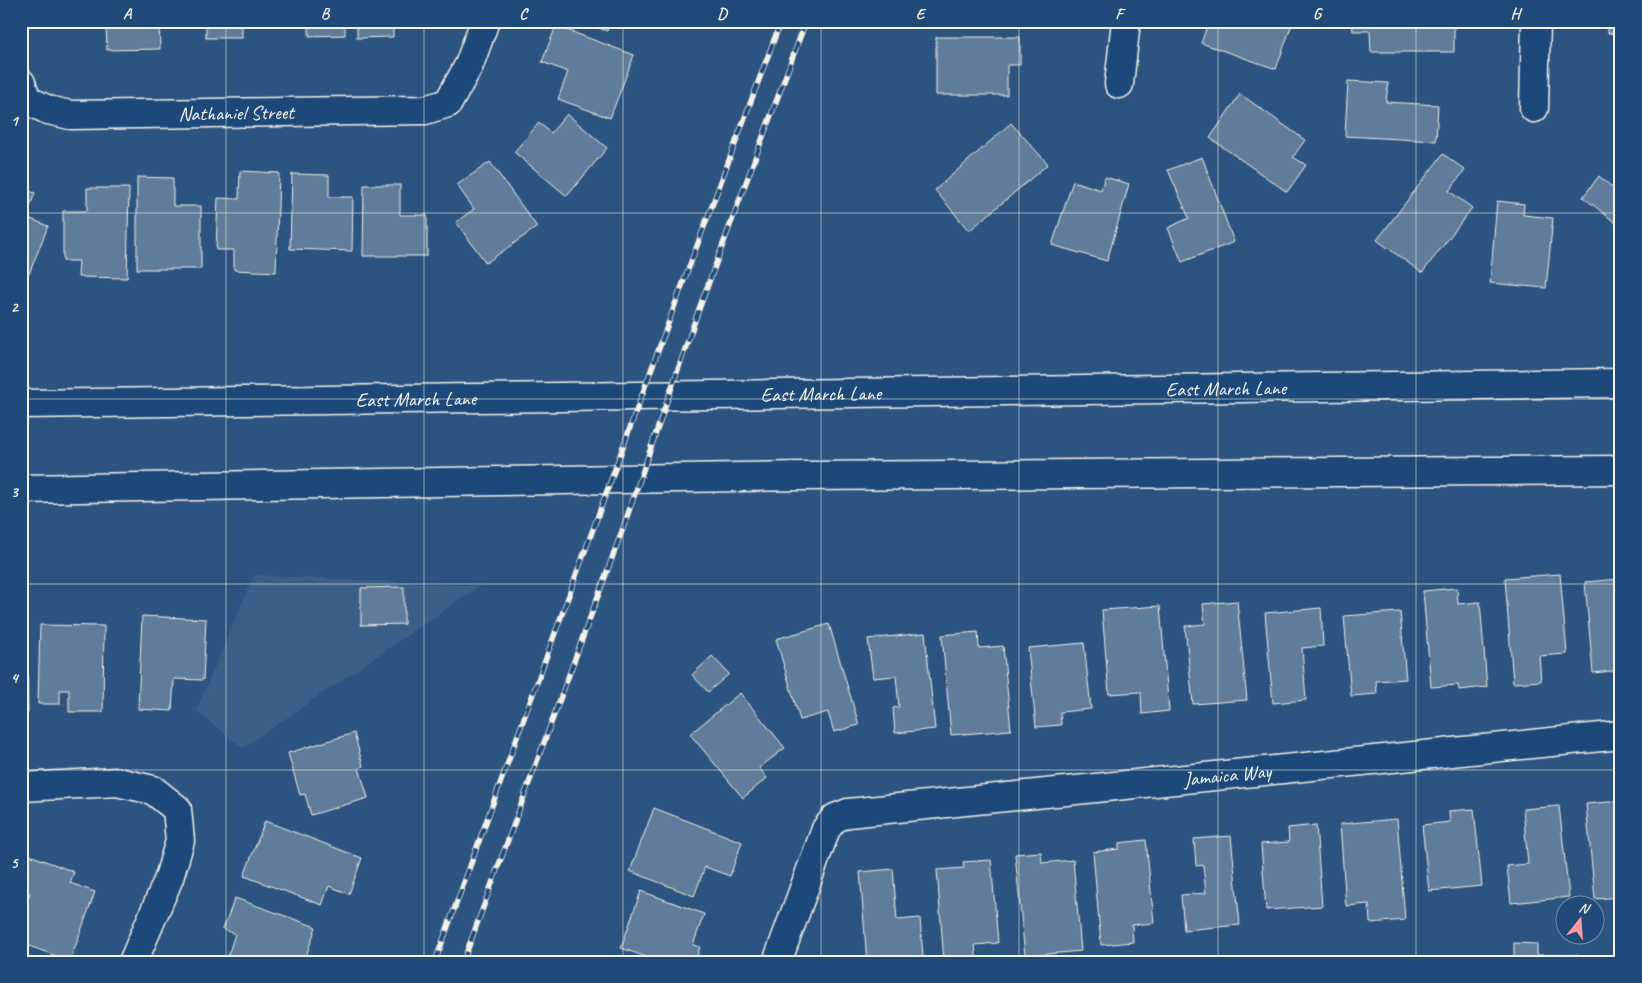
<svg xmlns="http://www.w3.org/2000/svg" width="1642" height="983" viewBox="0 0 1642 983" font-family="Caveat,sans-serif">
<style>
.built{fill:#3b6088}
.building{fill:#5e7b9a;stroke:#f4f1e8}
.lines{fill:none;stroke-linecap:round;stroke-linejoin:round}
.minor-casing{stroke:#f4f1e8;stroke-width:31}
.major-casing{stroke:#f4f1e8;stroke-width:31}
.minor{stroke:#1f4a7a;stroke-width:28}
.major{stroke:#1f4a7a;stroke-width:28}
.rail-casing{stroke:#f4f1e8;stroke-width:5.5}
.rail{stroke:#1f4a7a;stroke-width:4;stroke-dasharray:11;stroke-linecap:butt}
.grid{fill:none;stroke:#f4f1e8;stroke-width:1;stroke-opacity:0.55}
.labels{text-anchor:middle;stroke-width:4;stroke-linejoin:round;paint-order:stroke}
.street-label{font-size:20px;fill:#f4f1e8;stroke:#1f4a7a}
.neatline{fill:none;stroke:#f4f1e8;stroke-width:2}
.grid-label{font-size:16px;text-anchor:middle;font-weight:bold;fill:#f4f1e8}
</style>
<rect width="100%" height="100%" fill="#2c5481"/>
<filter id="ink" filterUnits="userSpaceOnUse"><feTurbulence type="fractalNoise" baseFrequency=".02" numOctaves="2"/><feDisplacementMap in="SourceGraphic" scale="10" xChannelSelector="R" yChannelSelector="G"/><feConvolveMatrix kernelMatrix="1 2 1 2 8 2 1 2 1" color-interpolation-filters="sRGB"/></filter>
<g filter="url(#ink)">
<polygon class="built" points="254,575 479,586 243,748 196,711"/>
<g class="building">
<polygon points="76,21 159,21 160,49 107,50 106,23 76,24"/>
<rect x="206" y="21" width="36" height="17"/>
<polygon points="309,21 345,21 345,35 309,36"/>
<polygon points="357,21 393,21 393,37 357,38"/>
<polygon points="580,21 611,21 607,31"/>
<polygon points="1209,21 1218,21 1230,26 1232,21 1293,21 1276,69 1201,43"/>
<polygon points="1352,21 1454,21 1454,52 1371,52 1370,31 1353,31"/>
<polygon points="1608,21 1621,21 1621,34 1608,33"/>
<polygon points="556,26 634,55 610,118 558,99 568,72 542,62"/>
<polygon points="936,37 1020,37 1020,65 1007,65 1007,95 936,95"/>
<polygon points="1348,81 1388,83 1386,102 1438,105 1436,141 1345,136"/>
<polygon points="1240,94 1305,140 1293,157 1306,165 1287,192 1210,138"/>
<polygon points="567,114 607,148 567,196 514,152 539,123 551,133"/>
<polygon points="1011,123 1048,164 969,231 935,190"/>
<polygon points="1443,154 1465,170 1449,191 1472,208 1422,273 1377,240"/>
<polygon points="1202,157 1234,242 1182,262 1168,228 1189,218 1168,170"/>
<polygon points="490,162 537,227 486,263 456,222 474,209 457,185"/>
<polygon points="240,171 279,173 276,272 234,270 234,250 216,250 218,198 239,199"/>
<polygon points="292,174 329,175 329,197 353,197 352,251 290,249"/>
<polygon points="1599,176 1613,188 1621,179 1621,227 1583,197"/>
<polygon points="137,177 173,178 173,206 201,206 201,269 137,269"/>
<polygon points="1105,177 1129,184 1107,261 1052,245 1073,181 1101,190"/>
<polygon points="364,185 400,185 400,215 427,215 427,256 363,256"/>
<polygon points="21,188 35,193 26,217 48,226 29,274 21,271"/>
<polygon points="87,188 129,188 127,278 78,277 79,261 63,261 63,211 87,211"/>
<polygon points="1497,201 1524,204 1523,215 1553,218 1546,288 1490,283"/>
<polygon points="1560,574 1567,654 1539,656 1541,681 1513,683 1505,578"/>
<polygon points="1621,579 1621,617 1618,617 1621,670 1593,673 1585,582"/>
<polygon points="404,587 404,624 361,625 361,588"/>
<polygon points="1457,588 1458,604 1480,602 1487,687 1459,690 1458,685 1431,687 1423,591"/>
<polygon points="1237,601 1247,700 1193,704 1185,626 1205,624 1203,604"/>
<polygon points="1160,606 1169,711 1142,714 1141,692 1109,694 1102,610"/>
<polygon points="1321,608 1323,646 1302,648 1306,700 1273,703 1265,613"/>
<polygon points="1400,612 1406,679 1376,681 1377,694 1351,696 1344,616"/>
<polygon points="142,616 206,619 203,680 174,679 172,711 138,709"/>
<polygon points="829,624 859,725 834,732 828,712 800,720 776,639"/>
<polygon points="40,625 104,626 103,712 69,712 69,690 60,690 60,704 38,704"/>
<polygon points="978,632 979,648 1003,646 1011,730 951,735 942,635"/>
<polygon points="925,633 935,729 895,733 893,708 899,707 896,676 873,678 868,639"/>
<polygon points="21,638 27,638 28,713 21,713"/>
<polygon points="1084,643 1091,709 1060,712 1061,725 1036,727 1028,648"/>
<polygon points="712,656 729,674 708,692 692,675"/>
<polygon points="740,693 785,748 759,768 767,778 743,798 690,734"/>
<polygon points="354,733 363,766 359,768 368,798 311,815 305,794 300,795 288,753"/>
<polygon points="1621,801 1621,897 1595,899 1586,804"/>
<polygon points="1559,806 1569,897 1511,903 1507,866 1528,864 1523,809"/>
<polygon points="654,808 742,842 730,876 705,867 694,896 630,871"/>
<polygon points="1474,809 1482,886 1429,891 1422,825 1450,822 1449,811"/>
<polygon points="1397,819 1405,920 1370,923 1369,904 1346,906 1340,824"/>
<polygon points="265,821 362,858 349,894 329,886 322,905 244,876"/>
<polygon points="1316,825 1322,906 1266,910 1261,844 1289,842 1288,828"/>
<polygon points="1231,836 1240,925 1184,930 1181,895 1206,893 1203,865 1196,866 1194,839"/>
<polygon points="1146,840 1154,923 1132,925 1133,942 1101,945 1093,852 1119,849 1119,843"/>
<polygon points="1041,852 1042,863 1073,860 1081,951 1025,956 1015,854"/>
<polygon points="27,854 74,872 70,883 95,892 70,961 21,943 21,917 30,893 21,889 21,868"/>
<polygon points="991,860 998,943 975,945 977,962 944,962 937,870 964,868 963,862"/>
<polygon points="893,869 897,920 920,918 923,957 867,962 860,872"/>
<polygon points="641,891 704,914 693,945 700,947 695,962 661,962 621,948"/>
<polygon points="235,898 316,927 304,962 226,962 235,934 223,929"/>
<polygon points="1514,943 1537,944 1537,955 1578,955 1578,962 1514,962"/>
</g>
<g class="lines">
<defs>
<g id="minor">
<path id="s1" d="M 21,83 L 27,100 L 48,110 L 70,115 L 425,110 L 448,103 L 469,65 L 485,21"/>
<polyline points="1119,84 1126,21"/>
<polyline points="1534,108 1536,21"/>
<polyline points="21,787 117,782 153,790 177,809 180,841 169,878 133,962"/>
<path id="s2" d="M 777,962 L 826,829 L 835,818 L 848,813 L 1621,735"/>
</g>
<g id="major">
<path id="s3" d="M 21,404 L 1621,383"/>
<polyline points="21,489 804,476 1621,470"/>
</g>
</defs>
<use href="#minor" class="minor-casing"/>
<use href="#major" class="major-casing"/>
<use href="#minor" class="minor"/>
<use href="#major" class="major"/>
<defs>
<g id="rail">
<polyline points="435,962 673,310 781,21"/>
<polyline points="463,962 622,531 699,309 806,21"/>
</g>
</defs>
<use href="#rail" class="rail-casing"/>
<use href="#rail" class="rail"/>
</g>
</g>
<path class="grid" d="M 226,21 L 226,962M 424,21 L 424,962M 623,21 L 623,962M 821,21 L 821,962M 1019,21 L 1019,962M 1218,21 L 1218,962M 1416,21 L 1416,962M 21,213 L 1621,213M 21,399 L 1621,399M 21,584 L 1621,584M 21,770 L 1621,770"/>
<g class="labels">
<g class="street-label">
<text dy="7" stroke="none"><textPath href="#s1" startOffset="230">Nathaniel Street</textPath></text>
<text dy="7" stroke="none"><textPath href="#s3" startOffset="1205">East March Lane</textPath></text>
<text dy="7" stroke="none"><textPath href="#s3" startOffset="800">East March Lane</textPath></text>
<text dy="7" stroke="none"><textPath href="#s3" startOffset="395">East March Lane</textPath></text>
<text dy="7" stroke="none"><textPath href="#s2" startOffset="551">Jamaica Way</textPath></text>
</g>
</g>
<rect width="1642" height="983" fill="none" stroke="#1f4a7a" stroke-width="55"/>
<g transform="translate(1580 920) rotate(17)"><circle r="24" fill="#1f4a7a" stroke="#748da6"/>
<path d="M0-4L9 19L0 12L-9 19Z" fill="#ff9aa2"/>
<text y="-8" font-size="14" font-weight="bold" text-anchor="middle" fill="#f4f1e8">N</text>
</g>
<rect x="28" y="28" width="1586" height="928" class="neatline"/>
<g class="grid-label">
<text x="127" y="19">A</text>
<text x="325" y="19">B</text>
<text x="523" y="19">C</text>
<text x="722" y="19">D</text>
<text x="920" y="19">E</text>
<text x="1119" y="19">F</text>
<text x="1317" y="19">G</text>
<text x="1515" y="19">H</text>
<text x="14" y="126">1</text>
<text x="14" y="312">2</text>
<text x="14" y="497">3</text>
<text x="14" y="683">4</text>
<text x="14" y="868">5</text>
</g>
</svg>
